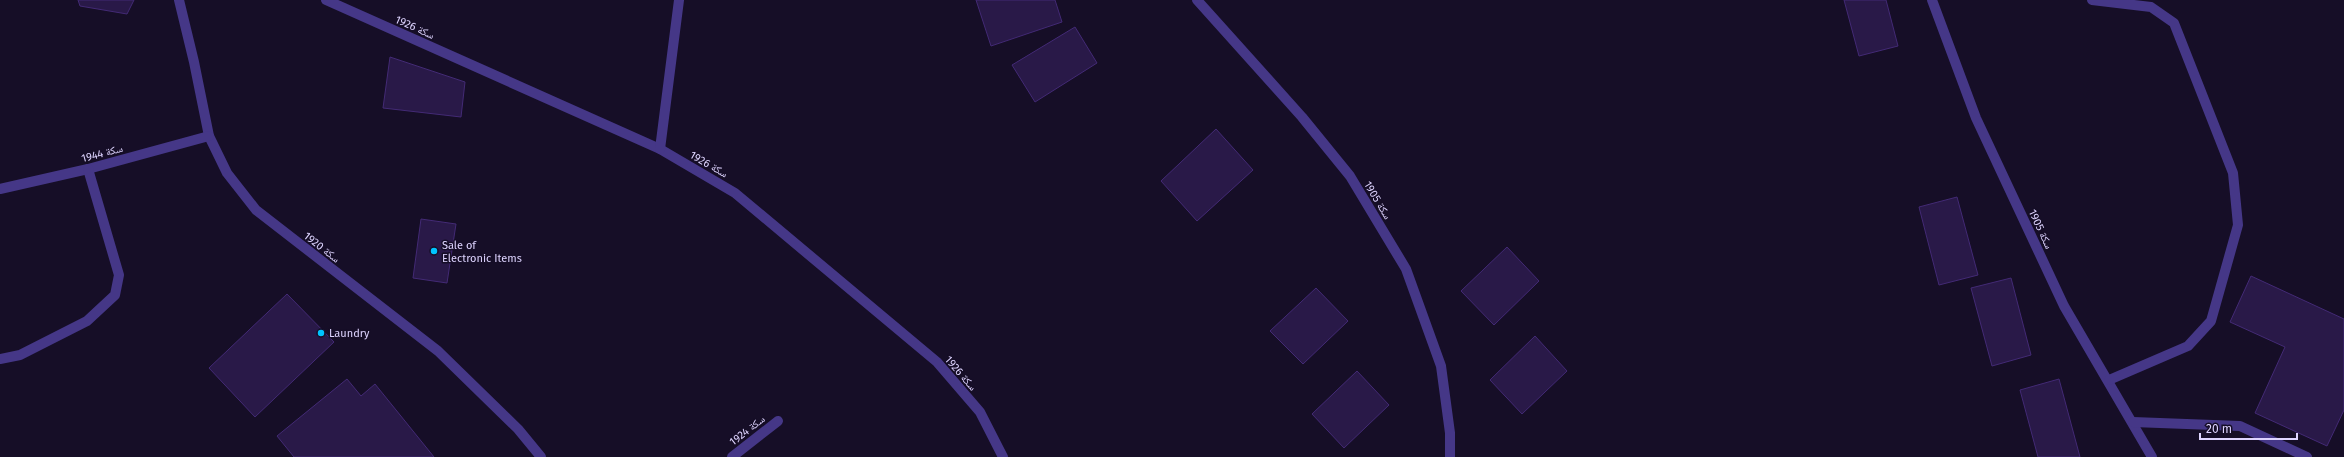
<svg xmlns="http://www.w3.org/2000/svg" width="2344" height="457" viewBox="0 0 2344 457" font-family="'Fira Sans','Noto Naskh Arabic',sans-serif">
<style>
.building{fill:#291948;stroke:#432a75}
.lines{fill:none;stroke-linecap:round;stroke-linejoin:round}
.minor{stroke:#453787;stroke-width:10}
.poi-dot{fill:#00c4ff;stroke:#160e27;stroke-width:1.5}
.labels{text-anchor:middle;stroke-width:3;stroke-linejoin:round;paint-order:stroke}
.street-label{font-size:11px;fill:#ded4ff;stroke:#160e27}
.poi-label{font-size:11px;fill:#ded4ff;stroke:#160e27;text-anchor:start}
</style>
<rect width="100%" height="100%" fill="#160e27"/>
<g class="building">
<polygon points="78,0 134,0 127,14 80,6"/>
<polygon points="976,0 1055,0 1062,22 991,46"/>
<polygon points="1844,0 1886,0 1898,46 1859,56"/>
<polygon points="1075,27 1097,63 1035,102 1012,65"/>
<polygon points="390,57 465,82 461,117 383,108"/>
<polygon points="1216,129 1253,170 1197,221 1161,181"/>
<polygon points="1957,197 1978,275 1939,285 1919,207"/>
<polygon points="421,219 456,224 447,283 413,278"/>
<polygon points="1507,247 1539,281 1494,325 1461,291"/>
<polygon points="2251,276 2344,319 2344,410 2327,446 2255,413 2285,347 2230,322"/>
<polygon points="2011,278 2031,355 1992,366 1971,288"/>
<polygon points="1316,288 1348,321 1303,364 1270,331"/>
<polygon points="287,294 334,342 255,417 209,368"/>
<polygon points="1535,336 1567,371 1522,414 1490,380"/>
<polygon points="1357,371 1389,405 1344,448 1312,414"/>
<polygon points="347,379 361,396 375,384 434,457 294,457 277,436"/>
<polygon points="2059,379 2080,457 2038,457 2020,390"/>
</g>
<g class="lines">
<g class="minor">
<polyline points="179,0 194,62 209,136 227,173 256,210 438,351 518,429 541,457"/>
<polyline points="326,0 660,149 735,193 937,362 980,412 1003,457"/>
<polyline points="1197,0 1302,117 1350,176 1406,269 1441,366 1450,433 1450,457"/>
<polyline points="1932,0 1976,118 2064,306 2152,457"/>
<polyline points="2092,0 2151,7 2174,23 2233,173 2238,225 2211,321 2188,346 2109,380"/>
<polyline points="660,149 679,0"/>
<polyline points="0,189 88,169 209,136"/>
<polyline points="0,359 20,355 87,321 115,295 119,275 88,169"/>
<polyline points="2133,422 2240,426 2307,457"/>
<polyline points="732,457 778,421"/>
</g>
</g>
<g class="poi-dot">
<circle cx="434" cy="251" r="4"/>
<circle cx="321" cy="333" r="4"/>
</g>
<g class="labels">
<g class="street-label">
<text transform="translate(415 27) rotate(24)" y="4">سكة 1926</text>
<text transform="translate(102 153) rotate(-15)" y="4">سكة 1944</text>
<text transform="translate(709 164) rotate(30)" y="4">سكة 1926</text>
<text transform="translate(1378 200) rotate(59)" y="4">سكة 1905</text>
<text transform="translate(2041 229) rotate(65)" y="4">سكة 1905</text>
<text transform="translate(322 247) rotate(38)" y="4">سكة 1920</text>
<text transform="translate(961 373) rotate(49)" y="4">سكة 1926</text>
<text transform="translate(747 430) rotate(-38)" y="4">سكة 1924</text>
</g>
<g class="poi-label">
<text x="442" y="249">Sale of<tspan x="442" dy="13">Electronic Items</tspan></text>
<text x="329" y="337">Laundry</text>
</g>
</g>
<path d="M2200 433v6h97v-6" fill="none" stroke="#ded4ff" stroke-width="2"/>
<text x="2206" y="433" font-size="12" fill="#ded4ff" stroke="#160e27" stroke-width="3" paint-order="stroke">20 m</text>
</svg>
